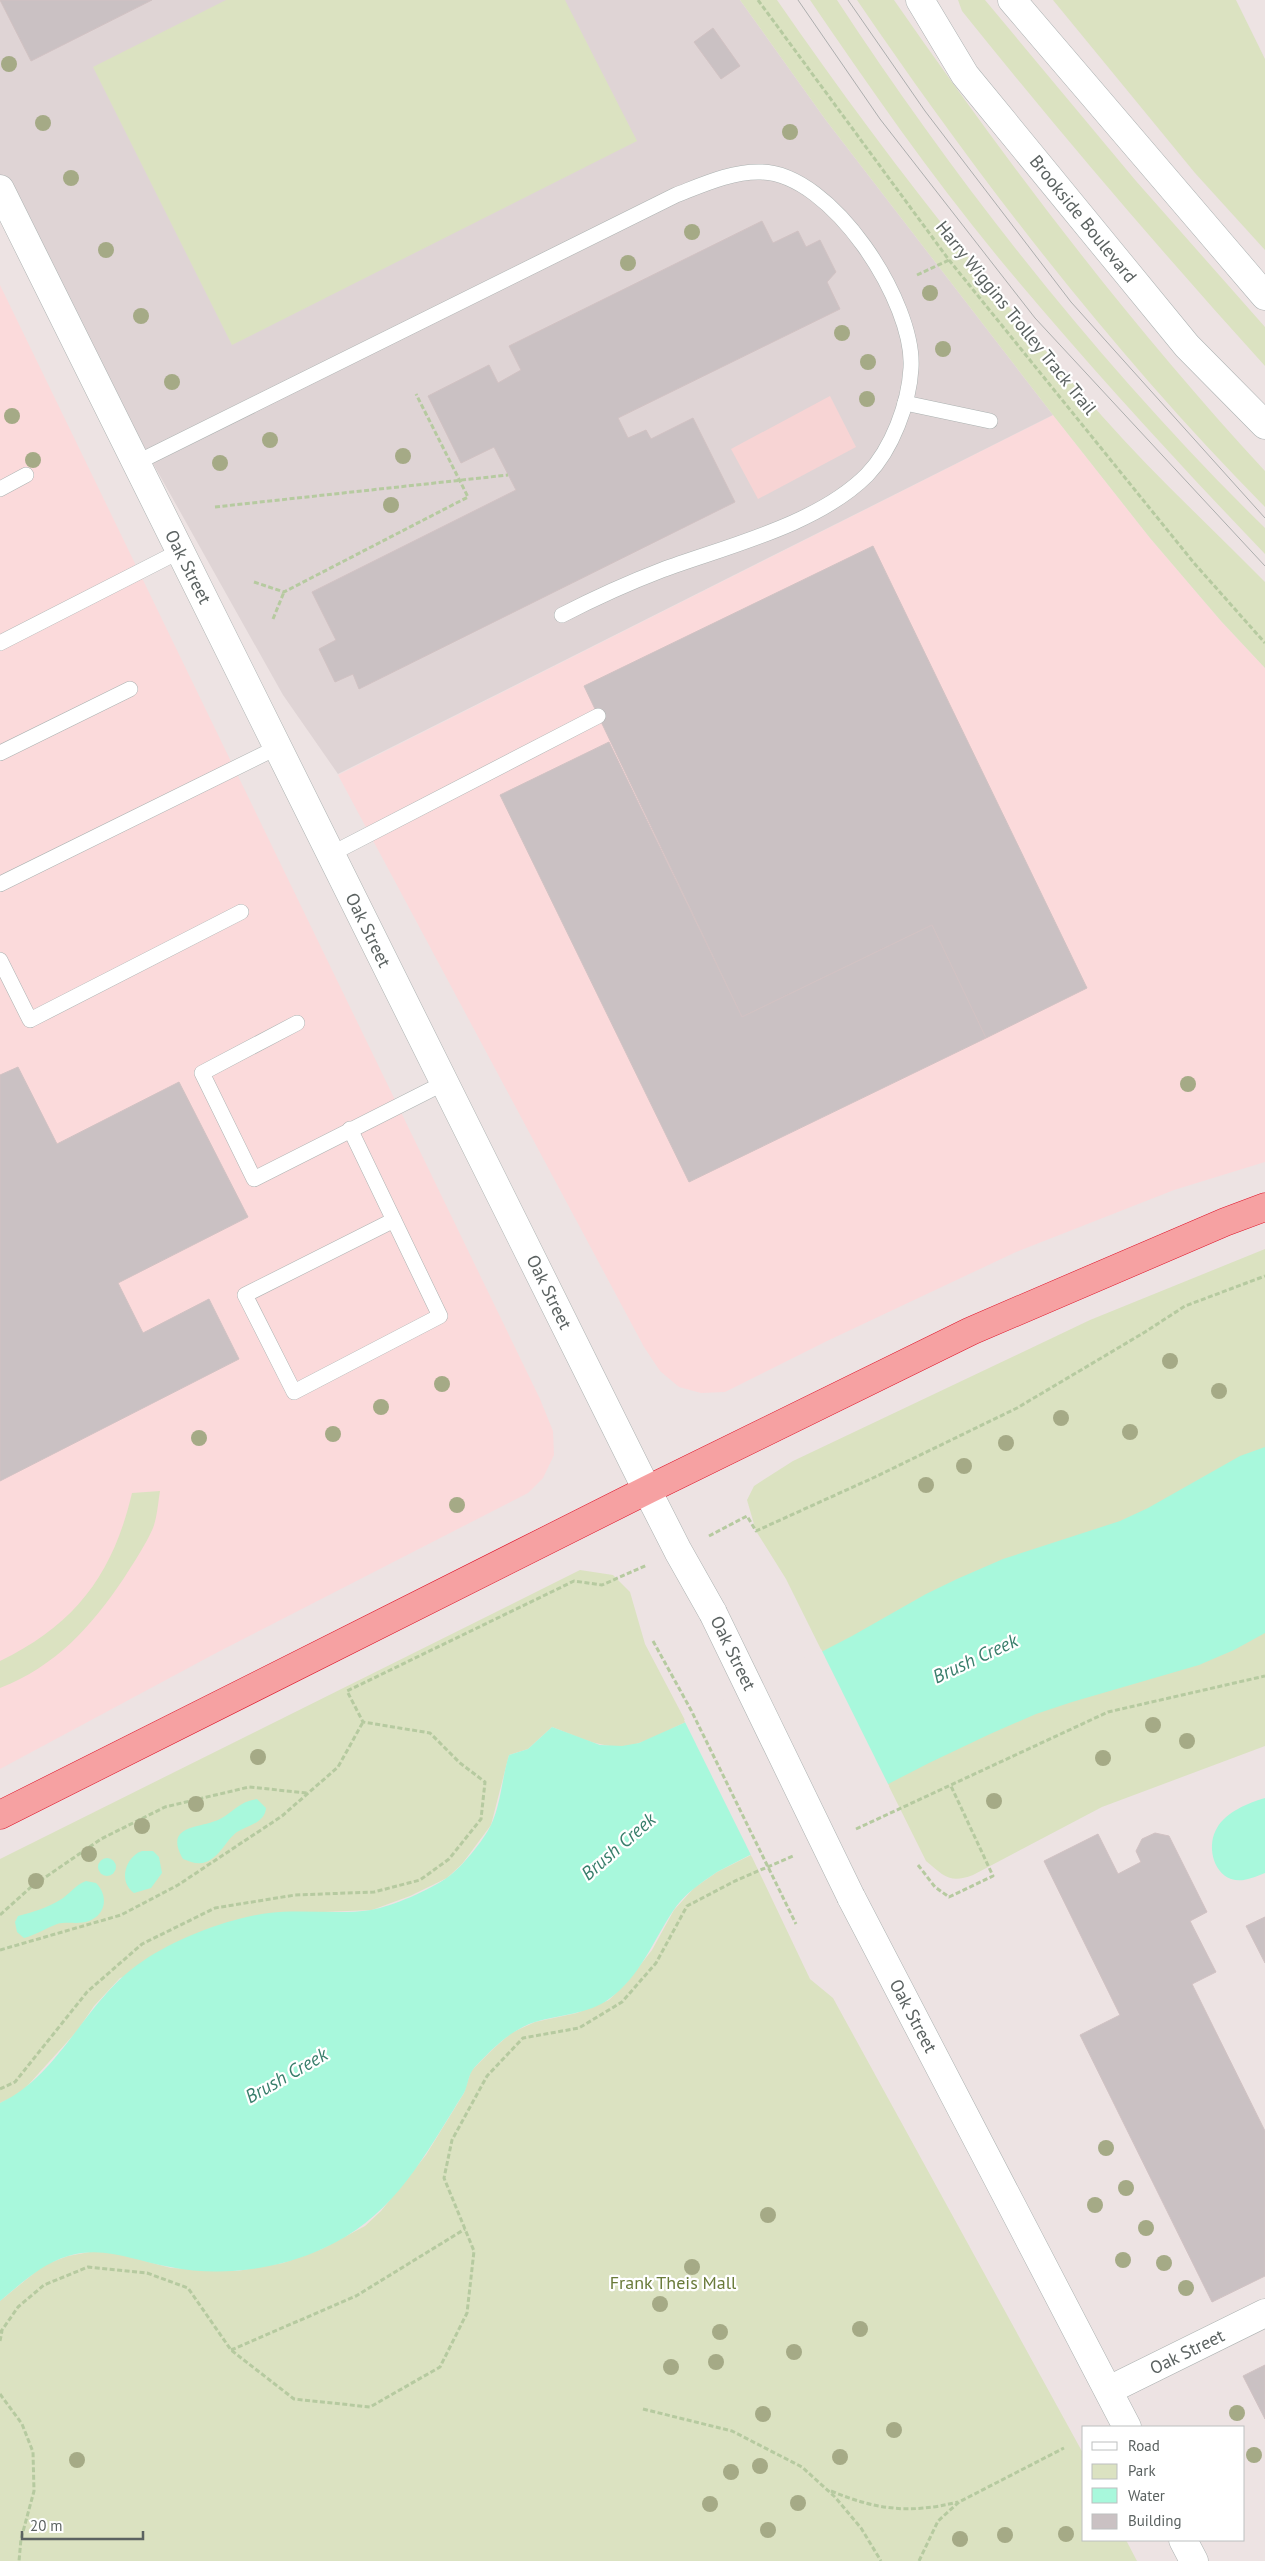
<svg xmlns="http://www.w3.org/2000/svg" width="1265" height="2561" viewBox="0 0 1265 2561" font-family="'PT Sans',sans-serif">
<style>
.commercial{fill:#fbdadb}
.education{fill:#dfd4d5}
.green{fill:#dbe2c1}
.sand{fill:#f7d4d4}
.water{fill:#a8f8dc}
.pier{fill:#ede3e3}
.building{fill:#cac1c3;stroke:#d1c2c3}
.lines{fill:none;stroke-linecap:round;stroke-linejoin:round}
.service-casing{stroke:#acb2b1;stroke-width:16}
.minor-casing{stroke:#acb2b1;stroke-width:29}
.secondary-casing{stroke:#acb2b2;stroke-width:29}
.trunk-casing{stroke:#de1227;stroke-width:29}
.path{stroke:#b6caa0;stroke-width:3;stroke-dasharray:5 2.5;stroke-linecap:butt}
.service{stroke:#fff;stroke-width:15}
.minor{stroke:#fff;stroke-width:28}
.secondary{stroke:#fff;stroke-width:28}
.trunk{stroke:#f6a1a2;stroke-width:28}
.tram{stroke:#adaeae;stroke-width:1}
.minor-bridge-casing{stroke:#acb2b1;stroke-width:29;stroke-linecap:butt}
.path-bridge{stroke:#b6caa0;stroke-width:3;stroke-dasharray:5 2.5;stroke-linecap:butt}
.minor-bridge{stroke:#fff;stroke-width:28}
.tree{fill:#a5aa86}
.labels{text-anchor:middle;stroke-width:4.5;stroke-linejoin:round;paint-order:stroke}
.street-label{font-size:18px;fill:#5b6261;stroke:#fff}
.park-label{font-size:18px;fill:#6a7b3a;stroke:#fff}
.water-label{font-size:19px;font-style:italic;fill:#387e6b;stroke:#fff}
</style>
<rect width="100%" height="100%" fill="#ede3e3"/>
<g class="commercial">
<polygon points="0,285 540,1399 553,1431 554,1455 543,1478 528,1493 218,1652 0,1769"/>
<polygon points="1053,415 1150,538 1221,621 1265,668 1265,1162 1174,1190 1016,1252 827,1341 725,1392 701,1393 679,1387 660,1371 644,1347 338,775"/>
</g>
<polygon class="education" points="0,0 740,0 825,119 1053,415 338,774 283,695 4,198 0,199"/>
<g class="green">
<polygon points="226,0 565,0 637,141 232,345 93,67"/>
<path d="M 740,0 L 777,0 C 877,145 985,283 1102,416 C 1153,474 1211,527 1265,582 L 1265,668 L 1221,621 L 1150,538 L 1053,415 L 825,119 Z"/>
<path d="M 810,0 L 837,0 C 961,189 1104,370 1265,528 L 1265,554 C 1176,461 1089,366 1007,268 C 936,183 872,91 810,0 Z"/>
<path d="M 857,0 L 894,0 C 1008,164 1129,324 1265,471 L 1265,507 C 1113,353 979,179 857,0 Z"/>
<path d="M 958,0 L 985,0 L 1136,181 L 1265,327 L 1265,366 C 1160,250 1059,132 962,11 Z"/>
<polygon points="1053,0 1236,0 1265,59 1265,250 1195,173"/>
<path d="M 1265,1249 L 1265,1746 L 1102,1807 L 973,1875 C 950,1884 944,1876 926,1861 L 786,1579 L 756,1531 L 747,1500 L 754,1486 L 793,1461 L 1090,1320 Z"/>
<path d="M 160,1491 C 158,1503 157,1518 153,1528 C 145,1546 134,1562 124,1578 C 91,1627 56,1666 0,1688 L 0,1661 C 76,1624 113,1574 132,1493 Z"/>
<path d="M 580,1570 L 613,1575 L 630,1592 L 645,1644 L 686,1722 C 670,1729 655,1738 639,1743 C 610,1754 579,1737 552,1727 L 528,1749 L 509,1755 L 491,1825 L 462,1864 L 447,1878 L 410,1896 L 372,1910 L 324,1912 L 120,1978 L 94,2006 L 77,2031 L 20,2094 L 0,2103 L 0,1859 Z"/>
<polygon points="751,1855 810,1979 833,1998 1084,2455 1084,2540 1126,2540 1137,2561 0,2561 0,2301 44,2265 68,2256 95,2251 112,2252 171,2268 237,2271 283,2263 322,2249 365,2226 381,2211 426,2155 464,2093 471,2071 493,2049 511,2033 535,2022 577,2013 609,2000 627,1982 652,1950 674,1910 694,1888 717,1872"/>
</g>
<polygon class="sand" points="830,396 856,447 758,499 731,449"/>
<g class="water">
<path d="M 1265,1447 L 1265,1633 L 1234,1650 L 1199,1665 L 1072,1702 L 1036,1714 L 990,1734 L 929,1763 L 717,1872 C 701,1883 684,1894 673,1911 C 653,1941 640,1977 609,1999 C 589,2014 559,2015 535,2022 C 510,2030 492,2049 474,2068 C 468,2075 468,2085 464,2093 C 461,2098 457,2103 454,2109 C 418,2167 388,2220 322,2249 C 276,2270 220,2277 170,2267 C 134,2261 105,2245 68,2256 C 41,2264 21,2284 0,2301 L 0,2103 C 61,2075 86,1998 143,1961 C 177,1938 229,1918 269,1913 C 303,1909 338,1915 371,1910 C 393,1906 430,1890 448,1877 C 462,1867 483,1841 491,1825 C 501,1804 502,1777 509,1755 L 528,1749 L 552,1727 L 600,1745 L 622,1746 L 639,1743 L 686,1722 L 852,1636 L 926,1594 L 957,1579 L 1003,1559 L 1120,1521 L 1148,1508 L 1240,1456 Z"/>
<path d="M 1265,1798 L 1265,1873 C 1254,1877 1243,1883 1231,1879 C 1212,1872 1207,1844 1217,1828 C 1226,1812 1248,1803 1265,1798 Z"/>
<path d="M 257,1799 L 266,1808 C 265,1823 248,1825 237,1832 C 226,1840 220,1857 206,1862 C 198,1865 191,1862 183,1859 C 163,1824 200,1829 220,1819 C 233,1812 240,1801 257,1799 Z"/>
<path d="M 142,1851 L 153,1851 L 159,1857 L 162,1873 L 151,1888 L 134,1893 C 118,1882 125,1857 142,1851 Z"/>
<circle cx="107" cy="1867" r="9"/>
<path d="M 86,1881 L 96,1883 C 108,1895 107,1914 89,1921 C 78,1925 68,1921 57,1924 C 46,1928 36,1935 24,1938 L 17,1932 L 15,1922 L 18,1916 C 33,1912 47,1908 60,1900 C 70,1894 75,1885 86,1881 Z"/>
</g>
<polygon class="pier" points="821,1649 889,1786 752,1857 684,1720"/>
<g class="building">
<polygon points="0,0 152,0 31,61"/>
<polygon points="713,28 740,66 721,79 694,42"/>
<polygon points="762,221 773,243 798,231 806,247 820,240 836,272 827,282 840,309 618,418 628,438 646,430 651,439 693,418 735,502 359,689 353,674 335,682 319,649 336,640 312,592 516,490 494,447 461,463 428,396 489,365 498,383 521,370 509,346"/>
<polygon points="873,546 1087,988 986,1038 932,925 742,1017 584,686"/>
<polygon points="609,742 742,1017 932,925 986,1038 689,1182 500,795"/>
<polygon points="18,1067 57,1144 179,1082 248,1217 118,1283 143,1333 209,1299 239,1359 0,1481 0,1075"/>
<polygon points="1155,1833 1169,1836 1207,1912 1190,1921 1216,1972 1192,1984 1265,2131 1265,2276 1212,2302 1080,2035 1120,2015 1044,1861 1098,1834 1118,1874 1141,1862 1136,1851 1142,1839"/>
<polygon points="1265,1917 1265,1963 1246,1926"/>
<polygon points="1265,2365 1265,2419 1243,2376"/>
</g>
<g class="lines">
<defs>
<g id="service">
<polyline points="905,403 990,421"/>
<path d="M 136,463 L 676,195 C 702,185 732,171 761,172 C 832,173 915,303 911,368 C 909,404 892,449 867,475 C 817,525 727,546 662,570 C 628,583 595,598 562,615"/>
<polyline points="0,489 26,475"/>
<polyline points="0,643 180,551"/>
<polyline points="0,753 130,689"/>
<polyline points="331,854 598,716"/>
<polyline points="0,884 278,747"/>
<polyline points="0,960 30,1020 241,912"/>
<polyline points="297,1023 202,1073 254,1179 444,1083"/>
<polyline points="350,1129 440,1316 294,1392 245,1295 394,1220"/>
</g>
<g id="minor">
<polyline points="0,189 647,1490 678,1551 713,1613"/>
<polyline points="851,1897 1127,2427"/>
<polyline points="1109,2390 1265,2313"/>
<polyline points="1183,2540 1194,2561"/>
</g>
<g id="secondary">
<polyline points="920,0 965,75 1187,346 1265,425"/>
<polyline points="1012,0 1265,296"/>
</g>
<polyline id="trunk" points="0,1815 647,1490 971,1331 1225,1222 1265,1207"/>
</defs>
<use href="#service" class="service-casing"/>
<use href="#minor" class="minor-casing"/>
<use href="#secondary" class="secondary-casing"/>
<use href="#trunk" class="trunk-casing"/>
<g class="path">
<polyline points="758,0 949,260 1194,563 1265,643"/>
<polyline points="917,275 949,260"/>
<polyline points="215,507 508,475"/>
<polyline points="254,582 284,592 468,497 416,394"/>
<polyline points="273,619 284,592"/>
<polyline points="709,1536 747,1516 756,1531 875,1477 1017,1408 1145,1332 1185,1306 1265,1276"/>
<polyline points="856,1829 1108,1712 1265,1676"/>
<polyline points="918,1865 935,1887 949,1897 993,1876 951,1786"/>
<polyline points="0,1915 31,1887 101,1839 165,1807 249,1787 307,1793"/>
<polyline points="0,1950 121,1915 178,1885 282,1816 338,1767 363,1722"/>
<polyline points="0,2089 15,2082 87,1992 142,1944 215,1908 295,1895 374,1892 420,1880 449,1859 481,1819 485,1782 460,1763 430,1733 363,1722 347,1691 574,1581 602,1585 647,1565"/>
<polyline points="0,2333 18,2307 44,2285 88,2267 147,2273 188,2288 231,2350 294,2399 370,2407 440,2367 467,2313 474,2251 444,2178 452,2140 487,2076 523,2038 579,2028 622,2002 656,1963 687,1906 735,1881 793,1856"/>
<polyline points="0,2341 2,2331"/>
<polyline points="231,2350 356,2296 465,2229"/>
<polyline points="0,2394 22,2424 33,2452 34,2491 21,2539 19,2561"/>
<polyline points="643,2409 732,2431 802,2467 835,2497 861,2528 881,2561"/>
<path d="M 831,2491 C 877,2510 910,2514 958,2502"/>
<polyline points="919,2561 938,2521 959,2502 1064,2448"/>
</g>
<use href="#service" class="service"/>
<use href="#minor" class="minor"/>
<use href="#secondary" class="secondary"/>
<use href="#trunk" class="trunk"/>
<g class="tram">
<polyline points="798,0 880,119 1035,318 1265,566"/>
<polyline points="848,0 925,111 1071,302 1265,518"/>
</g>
<defs>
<polyline id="minor-bridge" points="713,1613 851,1897"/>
</defs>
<use href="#minor-bridge" class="minor-bridge-casing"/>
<polyline class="path-bridge" points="653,1641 691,1710 796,1924"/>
<use href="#minor-bridge" class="minor-bridge"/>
</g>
<g class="tree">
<circle cx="9" cy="64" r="8"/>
<circle cx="43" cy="123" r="8"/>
<circle cx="790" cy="132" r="8"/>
<circle cx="71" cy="178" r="8"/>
<circle cx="692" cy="232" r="8"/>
<circle cx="106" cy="250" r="8"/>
<circle cx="628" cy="263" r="8"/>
<circle cx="930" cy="293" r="8"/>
<circle cx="141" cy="316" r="8"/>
<circle cx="842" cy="333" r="8"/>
<circle cx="943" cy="349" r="8"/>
<circle cx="868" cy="362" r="8"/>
<circle cx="172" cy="382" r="8"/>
<circle cx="867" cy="399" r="8"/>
<circle cx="12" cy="416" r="8"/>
<circle cx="270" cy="440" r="8"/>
<circle cx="403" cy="456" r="8"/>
<circle cx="33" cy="460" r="8"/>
<circle cx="220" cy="463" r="8"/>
<circle cx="391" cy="505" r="8"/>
<circle cx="1188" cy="1084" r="8"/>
<circle cx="1170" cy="1361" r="8"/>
<circle cx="442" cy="1384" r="8"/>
<circle cx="1219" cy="1391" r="8"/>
<circle cx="381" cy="1407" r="8"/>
<circle cx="1061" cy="1418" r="8"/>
<circle cx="1130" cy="1432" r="8"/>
<circle cx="333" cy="1434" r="8"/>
<circle cx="199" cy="1438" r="8"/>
<circle cx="1006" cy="1443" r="8"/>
<circle cx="964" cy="1466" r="8"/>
<circle cx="926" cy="1485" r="8"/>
<circle cx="457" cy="1505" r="8"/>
<circle cx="1153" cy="1725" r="8"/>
<circle cx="1187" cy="1741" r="8"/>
<circle cx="258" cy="1757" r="8"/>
<circle cx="1103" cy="1758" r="8"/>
<circle cx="994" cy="1801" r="8"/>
<circle cx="196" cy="1804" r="8"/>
<circle cx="142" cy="1826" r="8"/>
<circle cx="89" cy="1854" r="8"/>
<circle cx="36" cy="1881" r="8"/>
<circle cx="1106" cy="2148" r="8"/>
<circle cx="1126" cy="2188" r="8"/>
<circle cx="1095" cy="2205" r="8"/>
<circle cx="768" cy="2215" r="8"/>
<circle cx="1146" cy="2228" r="8"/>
<circle cx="1123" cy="2260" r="8"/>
<circle cx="1164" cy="2263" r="8"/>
<circle cx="692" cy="2267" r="8"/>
<circle cx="1186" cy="2288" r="8"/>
<circle cx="660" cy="2304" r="8"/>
<circle cx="860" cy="2329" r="8"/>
<circle cx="720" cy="2332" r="8"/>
<circle cx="794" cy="2352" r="8"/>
<circle cx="716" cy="2362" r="8"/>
<circle cx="671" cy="2367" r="8"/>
<circle cx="1237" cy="2413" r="8"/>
<circle cx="763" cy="2414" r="8"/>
<circle cx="894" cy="2430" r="8"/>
<circle cx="1254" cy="2455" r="8"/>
<circle cx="840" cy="2457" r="8"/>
<circle cx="77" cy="2460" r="8"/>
<circle cx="760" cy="2466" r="8"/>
<circle cx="731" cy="2472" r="8"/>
<circle cx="798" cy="2503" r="8"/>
<circle cx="710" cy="2504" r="8"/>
<circle cx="768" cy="2530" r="8"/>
<circle cx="1066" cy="2534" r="8"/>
<circle cx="1005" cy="2535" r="8"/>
<circle cx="960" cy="2539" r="8"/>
</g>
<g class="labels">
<g class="street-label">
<text transform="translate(1083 219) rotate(51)" y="6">Brookside Boulevard</text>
<text transform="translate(1016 318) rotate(51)" y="6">Harry Wiggins Trolley Track Trail</text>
<text transform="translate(188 567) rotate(63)" y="6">Oak Street</text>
<text transform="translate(368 930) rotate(64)" y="6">Oak Street</text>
<text transform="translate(549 1292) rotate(64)" y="6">Oak Street</text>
<text transform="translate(733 1653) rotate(64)" y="6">Oak Street</text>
<text transform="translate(913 2016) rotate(62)" y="6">Oak Street</text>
<text transform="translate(1187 2352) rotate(-26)" y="6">Oak Street</text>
</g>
<g class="park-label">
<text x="673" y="2289">Frank Theis Mall</text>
</g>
<g class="water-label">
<text transform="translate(975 1658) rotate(-25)" y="7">Brush Creek</text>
<text transform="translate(618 1846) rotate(-41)" y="7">Brush Creek</text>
<text transform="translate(286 2075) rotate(-30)" y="7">Brush Creek</text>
</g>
</g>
<rect x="1082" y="2426" width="162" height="115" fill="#ffffff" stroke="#bdc0c0"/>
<rect x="1092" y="2442" width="25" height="8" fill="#ffffff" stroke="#bdc0c0"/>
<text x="1128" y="2451" font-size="15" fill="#5b6261">Road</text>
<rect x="1092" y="2464" width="25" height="15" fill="#dbe2c1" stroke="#bdc0c0"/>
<text x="1128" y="2476" font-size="15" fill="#5b6261">Park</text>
<rect x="1092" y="2488" width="25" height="15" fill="#a8f8dc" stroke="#bdc0c0"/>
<text x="1128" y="2501" font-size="15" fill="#5b6261">Water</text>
<rect x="1092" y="2514" width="25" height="15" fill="#cac1c3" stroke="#bdc0c0"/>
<text x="1128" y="2526" font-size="15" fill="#5b6261">Building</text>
<path d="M22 2531v8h121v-8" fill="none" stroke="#5b6261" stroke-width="2.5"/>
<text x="30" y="2531" font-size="15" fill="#5b6261" stroke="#ffffff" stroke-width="4" paint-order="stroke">20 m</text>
</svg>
